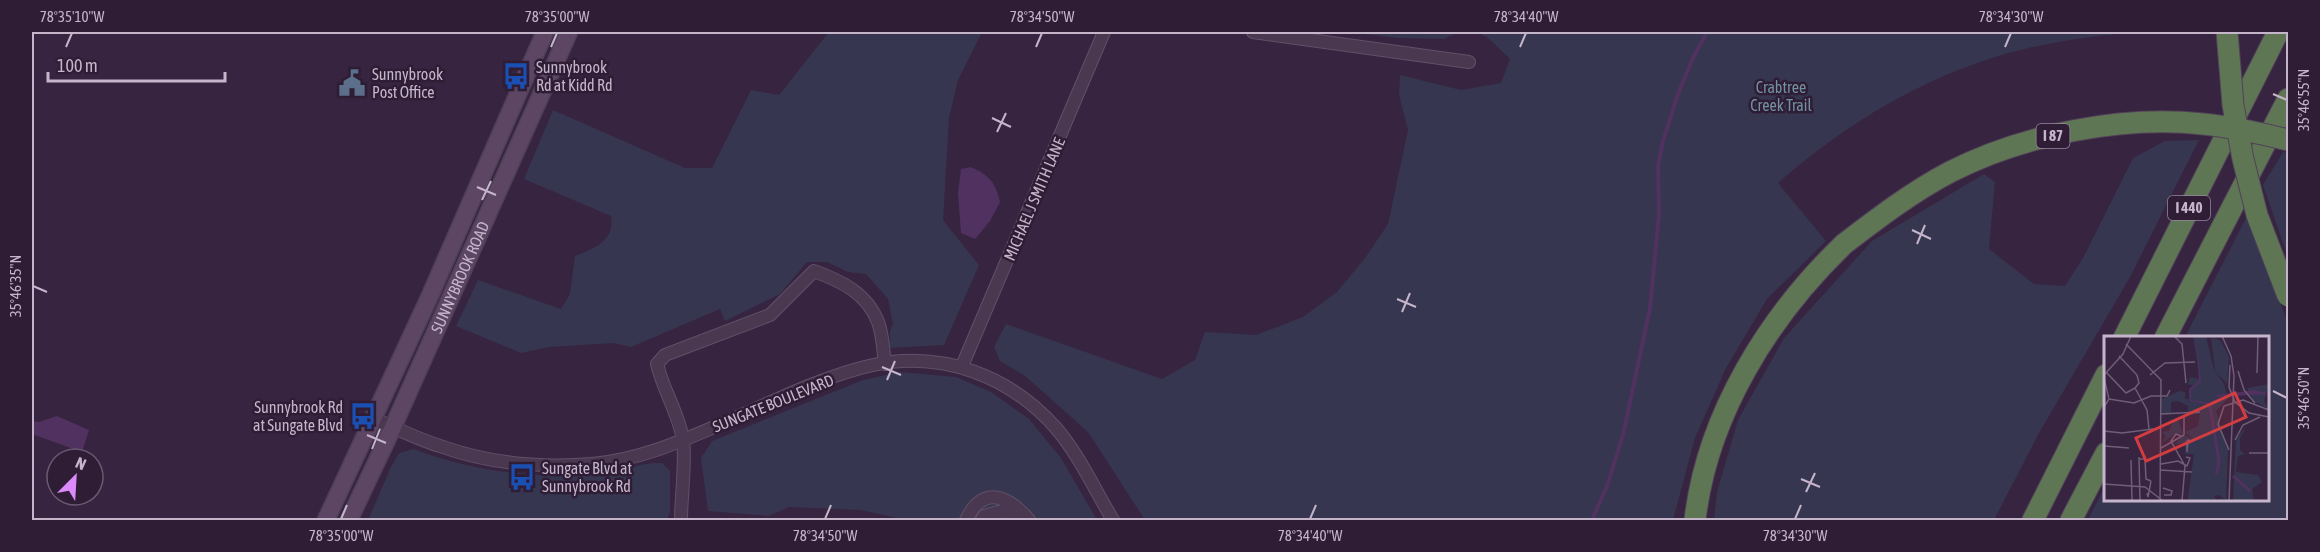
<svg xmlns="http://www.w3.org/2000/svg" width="2320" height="552" viewBox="0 0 2320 552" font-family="'Asap Condensed',sans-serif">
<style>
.green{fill:#363650}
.water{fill:#51315f}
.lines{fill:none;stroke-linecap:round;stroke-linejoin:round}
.stream{stroke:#51315f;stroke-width:4}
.minor-casing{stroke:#615068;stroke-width:14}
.secondary-casing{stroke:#4f3f56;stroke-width:19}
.motorway-casing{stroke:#514058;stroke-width:23}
.minor{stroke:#493850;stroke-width:12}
.secondary{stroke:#5c4663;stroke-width:16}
.motorway{stroke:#5f7655;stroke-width:21}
.motorway-bridge-casing{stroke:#514058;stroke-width:23;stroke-linecap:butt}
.motorway-bridge{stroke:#5f7655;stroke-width:21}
.ticks{fill:none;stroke:#c5b5cb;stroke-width:2}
.labels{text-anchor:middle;stroke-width:5;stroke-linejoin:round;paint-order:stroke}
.shield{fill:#2e1d35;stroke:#98879e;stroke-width:1.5}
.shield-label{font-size:15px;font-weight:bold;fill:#c5b5cb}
.poi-label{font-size:16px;fill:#c5b5cb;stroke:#2e1d35;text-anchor:start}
.park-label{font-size:16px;fill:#7292a1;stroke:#2e1d35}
.street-label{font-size:16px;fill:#c5b5cb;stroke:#2e1d35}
.inset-river{fill:none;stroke:#51315f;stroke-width:3}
.inset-road{fill:none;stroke:#705e78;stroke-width:1.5}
.view{fill:#d33d40;fill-opacity:0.15;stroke:#d33d40;stroke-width:3}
.inset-edge{fill:none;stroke:#c5b5cb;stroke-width:3}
.neatline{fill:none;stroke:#c5b5cb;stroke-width:2}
.ticks-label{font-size:15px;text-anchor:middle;fill:#c5b5cb}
</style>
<rect width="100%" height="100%" fill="#372440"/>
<g class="green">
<path d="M 829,32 L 982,32 L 958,80 L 949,118 L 943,220 L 979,265 L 944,345 L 888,348 C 892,339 887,334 893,324 L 888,299 L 866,274 L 848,272 L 827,262 L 807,262 L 780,294 L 725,321 L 720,309 L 631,347 L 613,343 L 549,347 L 521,353 L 456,326 L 478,280 L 561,309 L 570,294 L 575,256 C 595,248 615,241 611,216 L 524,179 L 553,110 L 685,168 L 712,168 L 751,90 L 779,95 Z"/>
<polygon points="1348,32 1459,32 1444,39 1398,38"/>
<path d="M 1476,32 L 2127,32 C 2116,35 2103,35 2091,37 C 2069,40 2046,44 2024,49 C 1931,72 1850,120 1778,183 L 1826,241 L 1767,299 L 1726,368 L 1695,438 L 1673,520 L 1145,520 L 1088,432 L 1025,376 L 1000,361 L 994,347 L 1006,324 L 1162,379 L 1195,360 L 1205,332 L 1256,335 L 1303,317 L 1337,292 L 1365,258 L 1388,224 L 1408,130 L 1399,95 L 1400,75 L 1461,90 L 1501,83 L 1510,59 L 1487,37 Z"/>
<polygon points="2199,140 2130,277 2039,433 1994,520 1714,520 1717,492 1738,420 1784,338 1872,241 1984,174 1995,182 1989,249 2034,284 2065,286 2083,258 2133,158 2165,141"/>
<polygon points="2283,152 2288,153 2288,258 2263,185"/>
<polygon points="2246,218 2288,322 2288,520 2088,520 2105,486 2106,500 2268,500 2268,338 2185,337"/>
<polygon points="899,372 956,377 991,392 1029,419 1061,458 1097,520 906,520 861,510 789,507 769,516 708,511 701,458 712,441 863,380"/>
<path d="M 414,449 C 477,473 536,479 603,473 C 623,471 642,462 662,463 L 670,471 L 670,512 L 667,520 L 368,520 L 391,467 L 399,453 Z"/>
</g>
<g class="water">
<path d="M 971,167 C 990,176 995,182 1000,202 L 990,221 L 975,239 L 961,233 L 958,193 L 961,169 Z"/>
<polygon points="57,416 89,430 82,452 32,434 32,421 39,422"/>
</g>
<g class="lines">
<polyline class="stream" points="1592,520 1607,486 1623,435 1650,308 1659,214 1658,165 1663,141 1678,94 1693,58 1707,32"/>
<defs>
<g id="minor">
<polyline points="1253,32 1469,62"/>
<polyline points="962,366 1104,32"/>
<path d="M 373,418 C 395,428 417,439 440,446 C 487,463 541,468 592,464 C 642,460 688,438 733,419 C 776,400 827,375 873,365 C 942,350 1010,376 1056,428 C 1079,455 1095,490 1113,520"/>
<path d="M 681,520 C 681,498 686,461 683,440 C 679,414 663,390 657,364 L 665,355 L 770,315 L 814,271 C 841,281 867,293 878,322 C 883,334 883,351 885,364"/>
<path d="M 966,520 C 983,485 1008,495 1029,520"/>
<polyline points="982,520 984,516 1002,511 1014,520"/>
</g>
<g id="secondary">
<polyline points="326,520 429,298 545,32"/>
<path id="s1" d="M 349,520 L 393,427 L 569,32"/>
</g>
<g id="motorway">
<polyline points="2124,338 2278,32"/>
<polyline points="2165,338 2288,99"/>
<path d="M 1695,520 C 1707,415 1769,316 1844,244"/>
<polyline points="2033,520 2106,375"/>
<polyline points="2071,520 2106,453"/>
</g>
</defs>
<use href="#minor" class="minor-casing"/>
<use href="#secondary" class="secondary-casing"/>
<use href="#motorway" class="motorway-casing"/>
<use href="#minor" class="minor"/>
<use href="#secondary" class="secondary"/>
<use href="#motorway" class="motorway"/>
<defs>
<g id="motorway-bridge">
<polyline points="2227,32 2233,105 2243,159 2257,215 2288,296"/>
<path d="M 1844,244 C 1878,218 1912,192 1950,172 C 2022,135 2122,115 2203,124 C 2232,127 2260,133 2288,140"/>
</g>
</defs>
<use href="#motorway-bridge" class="motorway-bridge-casing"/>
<use href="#motorway-bridge" class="motorway-bridge"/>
</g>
<path class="ticks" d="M 66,47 L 72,33M 551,47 L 557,33M 1036,47 L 1042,33M 1520,47 L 1526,33M 2005,47 L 2011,33M 2273,94 L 2287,100M 992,118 L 1011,127M 997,132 L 1006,113M 477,187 L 496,195M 482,200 L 491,181M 1912,230 L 1931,239M 1917,244 L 1925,225M 33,286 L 47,292M 1397,299 L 1416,307M 1402,312 L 1410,293M 882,367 L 901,375M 887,380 L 895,361M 2273,391 L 2287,398M 367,435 L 386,443M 372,449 L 380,429M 1801,479 L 1820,487M 1806,492 L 1815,473M 341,519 L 347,505M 825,519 L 831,505M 1310,519 L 1316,505M 1795,519 L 1801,505"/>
<defs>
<symbol id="bus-bare" viewBox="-9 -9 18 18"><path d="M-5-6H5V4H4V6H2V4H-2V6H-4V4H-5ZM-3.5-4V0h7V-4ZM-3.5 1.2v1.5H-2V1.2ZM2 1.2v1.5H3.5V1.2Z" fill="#1a4fb4" stroke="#2e1d35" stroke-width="2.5" paint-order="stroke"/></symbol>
<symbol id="civic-bare" viewBox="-9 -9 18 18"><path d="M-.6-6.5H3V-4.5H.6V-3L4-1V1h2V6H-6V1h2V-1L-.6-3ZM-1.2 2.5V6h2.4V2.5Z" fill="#5c6f8a" stroke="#2e1d35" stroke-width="2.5" paint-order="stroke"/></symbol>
</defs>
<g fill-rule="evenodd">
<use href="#bus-bare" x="497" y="57" width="38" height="38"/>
<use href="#civic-bare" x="333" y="64" width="38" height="38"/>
<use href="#bus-bare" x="344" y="397" width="38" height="38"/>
<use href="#bus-bare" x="503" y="458" width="38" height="38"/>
</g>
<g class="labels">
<g class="shield">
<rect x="2036.5" y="124" width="33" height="24" rx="4.5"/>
<rect x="2168" y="196" width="42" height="24" rx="4.5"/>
</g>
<g class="shield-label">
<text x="2053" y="141">I 87</text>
<text x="2189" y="213">I 440</text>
</g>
<g class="poi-label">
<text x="536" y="73">Sunnybrook<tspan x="536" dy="18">Rd at Kidd Rd</tspan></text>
<text x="372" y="80">Sunnybrook<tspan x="372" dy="18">Post Office</tspan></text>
<text x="343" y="413" text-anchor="end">Sunnybrook Rd<tspan x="343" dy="18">at Sungate Blvd</tspan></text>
<text x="542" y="474">Sungate Blvd at<tspan x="542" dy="18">Sunnybrook Rd</tspan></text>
</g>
<g class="park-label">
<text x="1781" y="93">Crabtree<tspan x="1781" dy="18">Creek Trail</tspan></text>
</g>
<g class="street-label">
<text transform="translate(1034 199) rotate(-67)" y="6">MICHAEL J SMITH LANE</text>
<text dy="6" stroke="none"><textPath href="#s1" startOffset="267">SUNNYBROOK ROAD</textPath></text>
<text transform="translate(773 403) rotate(-22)" y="6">SUNGATE BOULEVARD</text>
</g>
</g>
<g transform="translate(2104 336)">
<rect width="165" height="165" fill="#372440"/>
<path d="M 89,0 L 102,0 L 110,34 L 120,48 L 124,62 L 112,75 L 124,114 L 122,165 L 116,159 L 110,160 L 113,165 L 86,165 L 84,161 L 90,118 L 81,118 L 81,107 L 71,108 L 80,99 L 92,105 L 81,96 L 94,90 L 96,78 L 84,79 L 84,70 L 74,65 L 67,66 L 67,77 L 58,78 L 57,63 L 76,55 L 81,56 L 81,63 L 85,63 L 85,54 L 91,50 L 84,48 L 86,41 L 96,43 ZM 107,1 L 117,5 L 125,21 L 123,48 L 111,35 ZM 165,48 L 160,65 L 165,73 L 150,65 L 143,52 ZM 70,83 L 74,84 L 79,98 L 72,97 L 58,107 L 62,100 L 58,96 L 65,95 ZM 143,89 L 136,102 L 136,114 L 141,118 L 134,120 L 132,136 L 154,139 L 158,146 L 148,153 L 150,165 L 129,165 L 132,103 Z" fill="#363650"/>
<path d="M 92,0 L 97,46 L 87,54 L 87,64 L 107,67 L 113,59 L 151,54 L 165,58 L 112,61 L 108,69 L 86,65 L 85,53 L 95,45 Z" fill="#51315f"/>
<path class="inset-river" d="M 106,69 L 115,126 L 112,138M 129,140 L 146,155"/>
<path class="inset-road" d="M 70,0 L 78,8 L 82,47M 118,0 L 127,20 L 130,40 L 125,165M 22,8 L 57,44 L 56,165M 15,20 L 33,39 L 35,47 L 31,52M 126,29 L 125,51 L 131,66 L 145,77 L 165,81M 134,35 L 140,54 L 151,67M 2,36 L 22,57 L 31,52M 153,37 L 154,0M 0,39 L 19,18 L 27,0M 46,39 L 61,27 L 91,26M 0,42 L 5,63 L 0,71M 31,52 L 43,74 L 45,93M 5,63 L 30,67 L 47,60 L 63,60 L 66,54M 57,78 L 96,76M 80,79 L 80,99M 0,95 L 18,97 L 57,92M 77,100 L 72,98 L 67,105 L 81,130 L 78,165M 90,103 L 88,105 L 84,104 L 83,105 L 83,116 L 84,105 L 88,105 L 90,103M 131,104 L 139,89 L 156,81M 0,110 L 25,112M 57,112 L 80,99M 125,114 L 114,88 L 120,70 L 139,64 L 165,74M 145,117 L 165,117M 35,121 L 36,165M 35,123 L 41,123 L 42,143 L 47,145M 27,124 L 28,165M 57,128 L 74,125 L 83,130 L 86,122 L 82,121M 56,134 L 88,136M 0,148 L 41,151 L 59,165M 59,152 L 68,155 L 67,159 L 60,159M 43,157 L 44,161 L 47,145"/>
<path class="view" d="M 131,57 L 142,81 L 42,125 L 32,102 Z"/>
<rect width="165" height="165" class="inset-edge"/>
</g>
<rect width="2320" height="552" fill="none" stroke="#2e1d35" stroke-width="66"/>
<g transform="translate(75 477) rotate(24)"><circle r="28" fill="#2e1d35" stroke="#6a5a71" stroke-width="1.5"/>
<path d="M0-4.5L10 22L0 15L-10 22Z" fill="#db89fb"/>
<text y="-9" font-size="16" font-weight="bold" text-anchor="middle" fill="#c5b5cb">N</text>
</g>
<path d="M48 72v9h177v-9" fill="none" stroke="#c5b5cb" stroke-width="3"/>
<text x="57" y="72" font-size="18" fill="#c5b5cb" stroke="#2e1d35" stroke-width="4.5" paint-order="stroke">100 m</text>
<rect x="33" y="33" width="2254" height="486" class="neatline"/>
<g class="ticks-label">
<text x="72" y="22">78°35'10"W</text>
<text x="557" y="22">78°35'00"W</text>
<text x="1042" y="22">78°34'50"W</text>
<text x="1526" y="22">78°34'40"W</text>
<text x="2011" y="22">78°34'30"W</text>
<text transform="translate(2304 100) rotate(-90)" y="5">35°46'55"N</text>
<text transform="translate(16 286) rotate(-90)" y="5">35°46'35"N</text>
<text transform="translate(2304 398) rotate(-90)" y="5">35°46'50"N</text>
<text x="341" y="541">78°35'00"W</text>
<text x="825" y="541">78°34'50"W</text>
<text x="1310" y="541">78°34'40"W</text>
<text x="1795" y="541">78°34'30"W</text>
</g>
</svg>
